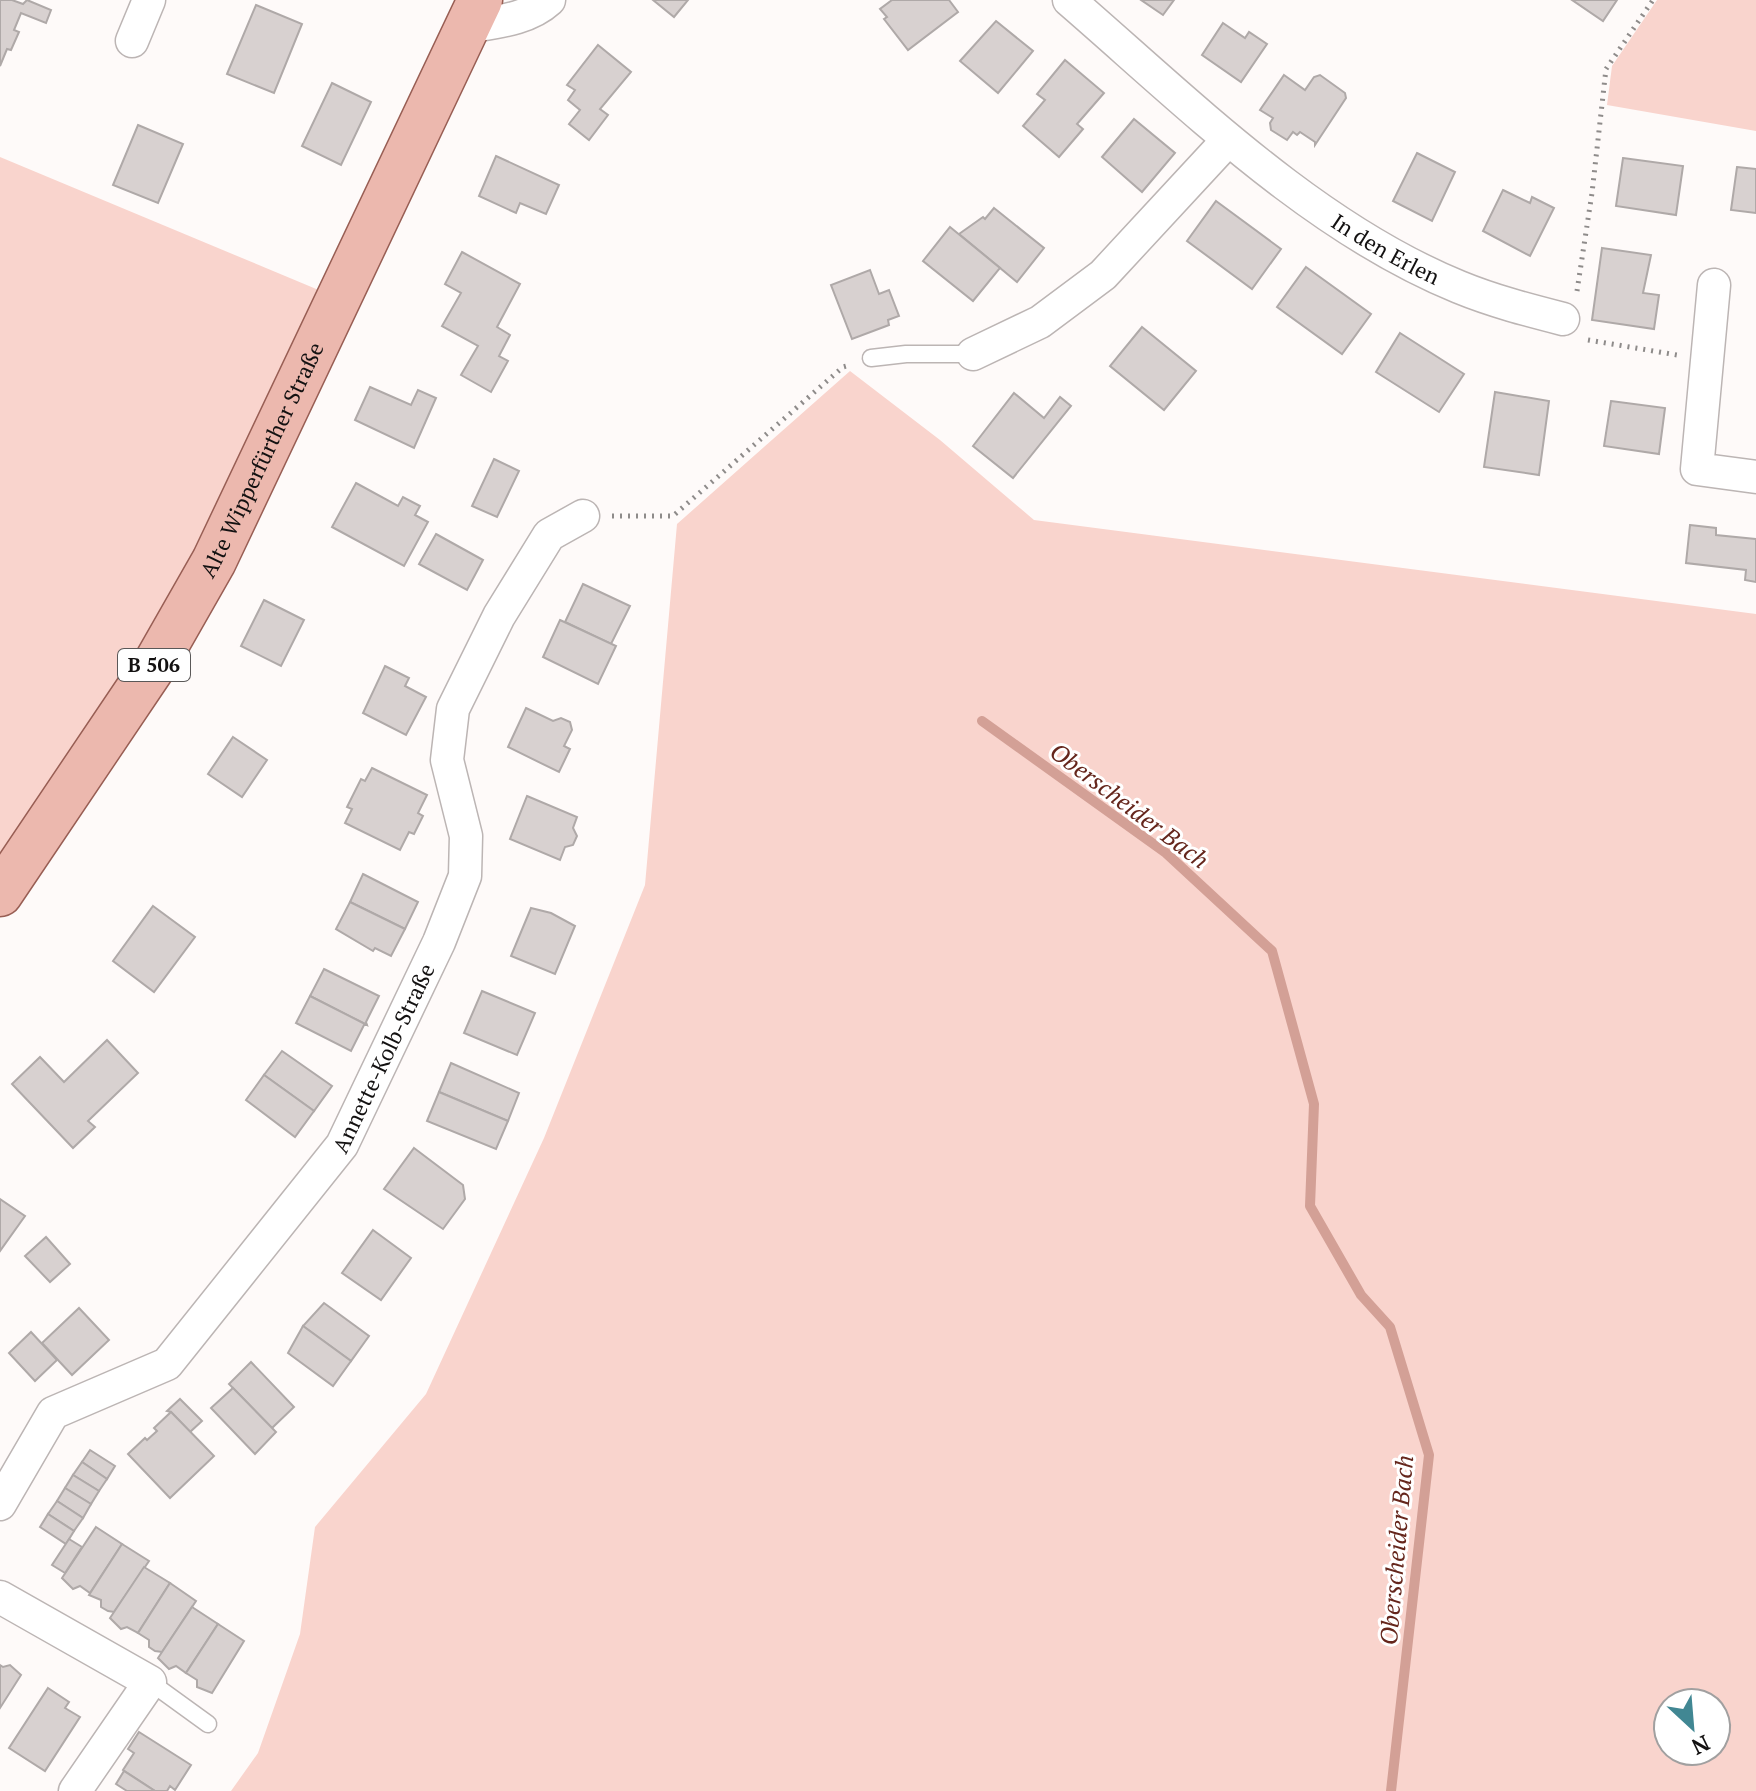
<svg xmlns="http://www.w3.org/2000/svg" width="1756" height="1791" viewBox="0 0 1756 1791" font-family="'PT Serif',serif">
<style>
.green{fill:#f9d4cd;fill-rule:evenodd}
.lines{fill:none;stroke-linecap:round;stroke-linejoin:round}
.stream{stroke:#d3a096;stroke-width:10}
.building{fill:#d8d1d0;stroke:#afa9a8;stroke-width:2}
.service-casing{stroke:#bcb5b4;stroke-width:19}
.minor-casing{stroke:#bcb5b4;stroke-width:35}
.primary-casing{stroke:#985e54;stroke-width:47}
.path{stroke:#8e8b8a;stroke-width:5;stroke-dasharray:2 6;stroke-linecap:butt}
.service{stroke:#fff;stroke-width:16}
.minor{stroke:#fff;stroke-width:32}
.primary{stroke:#ecb8ae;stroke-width:44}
.labels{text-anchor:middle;stroke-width:6;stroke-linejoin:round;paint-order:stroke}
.shield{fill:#fff;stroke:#5a5858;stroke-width:2}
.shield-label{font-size:20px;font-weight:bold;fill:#131111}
.street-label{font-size:22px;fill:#131111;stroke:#fff}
.water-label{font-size:24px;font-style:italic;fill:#65261c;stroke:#fff}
</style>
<rect width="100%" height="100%" fill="#fefaf9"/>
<g class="green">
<polygon points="1657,0 1756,0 1756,131 1607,105 1612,66"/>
<polygon points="0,157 321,291 146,652 0,870"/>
<path d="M 850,371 L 940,440 L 1034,520 L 1756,614 L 1756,1791 L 231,1791 L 258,1753 L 300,1634 L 315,1527 L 426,1394 L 544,1138 L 645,885 L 677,524 ZM 1668,1703 L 1716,1703 L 1716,1751 L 1668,1751 Z"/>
</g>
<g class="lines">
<polyline class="stream" points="982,721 1166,853 1272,951 1314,1104 1310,1206 1361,1295 1390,1327 1429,1455 1391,1791"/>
</g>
<g class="building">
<polygon points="0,0 12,0 23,4 27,0 51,10 46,23 21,13 14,30 19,32 11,50 7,49 0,66"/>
<polygon points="653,0 688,0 674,17"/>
<polygon points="892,0 949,0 958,12 908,50 884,19 887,17 880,9"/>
<polygon points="1141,0 1174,0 1163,15"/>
<polygon points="1572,0 1617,0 1603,21"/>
<polygon points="256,5 302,24 274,93 227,74"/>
<polygon points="996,21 1033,51 998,93 960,61"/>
<polygon points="1223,23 1245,38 1249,32 1267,44 1241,82 1202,55"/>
<polygon points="598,45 631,72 600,109 608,115 589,140 569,124 580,110 568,100 575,90 567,85"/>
<polygon points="1065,60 1104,93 1077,124 1083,129 1059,157 1023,126 1045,100 1037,94"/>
<polygon points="1284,75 1305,90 1314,77 1320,75 1345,93 1346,98 1315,145 1315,142 1300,132 1297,135 1293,132 1287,140 1271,130 1270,123 1273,118 1260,110"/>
<polygon points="332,83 371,102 341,165 302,146"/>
<polygon points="1134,119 1175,153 1142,192 1102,157"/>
<polygon points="138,125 183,144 158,203 113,185"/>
<polygon points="1417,153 1455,172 1432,221 1393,201"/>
<polygon points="496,156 559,185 546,214 520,203 516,213 479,196"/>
<polygon points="1623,158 1683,166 1676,215 1616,206"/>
<polygon points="1737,167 1756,169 1756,213 1731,210"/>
<polygon points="1503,190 1530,203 1532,197 1554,208 1530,256 1483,231"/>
<polygon points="1216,201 1281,249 1252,289 1187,241"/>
<polygon points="994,208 1044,248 1017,282 959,234 983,217 985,219"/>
<polygon points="950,227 1000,268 973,301 923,261"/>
<polygon points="1602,248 1651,255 1643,293 1659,295 1654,329 1592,320"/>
<polygon points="462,252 520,284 497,327 510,335 499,356 508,361 491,392 461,375 478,346 442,326 461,293 445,284"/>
<polygon points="1306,267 1371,314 1342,354 1277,307"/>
<polygon points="870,270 879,294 889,290 899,316 888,320 889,325 852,339 831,285"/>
<polygon points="1142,327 1196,371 1164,410 1110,366"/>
<polygon points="1400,333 1464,374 1439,412 1376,372"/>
<polygon points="370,387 411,405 418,390 436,398 414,448 355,420"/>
<polygon points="1495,392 1549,401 1539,475 1484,467"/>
<polygon points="1014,393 1044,418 1060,397 1071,406 1013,478 973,446"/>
<polygon points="1611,401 1665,408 1659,454 1604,446"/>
<polygon points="494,459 519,471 497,517 472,506"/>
<polygon points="356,483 398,506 403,497 420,506 415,515 428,522 404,566 332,527"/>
<polygon points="1690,525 1716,528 1716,535 1756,539 1756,582 1745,580 1746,570 1686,563"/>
<polygon points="436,534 483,560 467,590 419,564"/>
<polygon points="583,584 630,606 611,644 565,622"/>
<polygon points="264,600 304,620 281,666 241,646"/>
<polygon points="560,620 616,646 598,684 543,657"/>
<polygon points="385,666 409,678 405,686 426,697 406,735 363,713"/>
<polygon points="526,708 553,721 561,718 570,722 572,730 564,746 570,749 559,772 508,747"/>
<polygon points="233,737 267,760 242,797 208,774"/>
<polygon points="372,768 427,795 418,813 423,816 414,834 409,832 400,850 345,823 352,809 347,807 361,779 365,781"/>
<polygon points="527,796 577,817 573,828 577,836 573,845 565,847 560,860 510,839"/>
<polygon points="363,874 418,902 405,929 350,902"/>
<polygon points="350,902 405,929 391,956 375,948 373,951 336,929"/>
<polygon points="153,906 195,937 154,992 113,961"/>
<polygon points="531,908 551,913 575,926 555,974 511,956"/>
<polygon points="324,969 379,996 366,1022 367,1025 310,996"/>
<polygon points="482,991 535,1013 517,1055 464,1033"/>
<polygon points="310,996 367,1025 364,1025 351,1051 296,1023"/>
<polygon points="107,1040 138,1073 88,1121 95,1127 73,1148 12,1084 40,1057 64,1082"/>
<polygon points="282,1051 332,1086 314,1111 264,1075"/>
<polygon points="451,1063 519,1093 508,1121 439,1092"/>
<polygon points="264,1075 314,1111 295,1137 246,1100"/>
<polygon points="439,1092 508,1121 496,1149 427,1121"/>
<polygon points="414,1148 463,1185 465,1199 443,1229 384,1189"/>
<polygon points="0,1199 25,1216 0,1251"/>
<polygon points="373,1230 411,1258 381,1300 342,1273"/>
<polygon points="46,1237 70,1264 50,1282 25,1256"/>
<polygon points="324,1303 369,1336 351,1361 303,1326"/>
<polygon points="79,1308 109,1340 72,1375 42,1343"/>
<polygon points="303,1326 351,1361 333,1386 288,1353"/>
<polygon points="31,1332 57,1360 35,1381 9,1353"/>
<polygon points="251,1362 294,1407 272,1428 229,1384"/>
<polygon points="233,1388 276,1432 255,1454 211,1408"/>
<polygon points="180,1399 202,1421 190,1432 171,1412 167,1411"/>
<polygon points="171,1412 214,1456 170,1498 128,1454 145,1438 147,1440 157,1431 154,1428"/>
<polygon points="90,1450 115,1466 107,1479 82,1462"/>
<polygon points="82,1462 107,1479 99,1491 73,1475"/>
<polygon points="73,1475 99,1491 91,1504 65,1488"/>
<polygon points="65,1488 91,1504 83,1518 57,1501"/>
<polygon points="57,1501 83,1518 74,1531 48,1514"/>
<polygon points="48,1514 74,1531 66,1544 40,1527"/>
<polygon points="96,1527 122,1544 90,1593 80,1586 73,1589 62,1578"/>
<polygon points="69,1539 82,1547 65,1573 52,1565"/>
<polygon points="122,1544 149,1561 114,1612 108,1611 101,1607 101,1600 89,1595"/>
<polygon points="144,1567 170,1583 138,1633 127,1627 121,1629 110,1618"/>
<polygon points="170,1583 196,1601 162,1652 155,1651 149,1647 149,1640 138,1633"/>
<polygon points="192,1607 218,1624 186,1673 176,1666 169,1669 158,1658"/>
<polygon points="218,1624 244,1641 212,1693 197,1687 197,1680 186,1673"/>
<polygon points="0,1665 3,1667 10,1665 21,1675 0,1708"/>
<polygon points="48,1688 69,1702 65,1708 80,1717 45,1771 9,1748"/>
<polygon points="139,1732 191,1765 175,1790 170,1786 167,1791 155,1791 123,1770 134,1753 128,1749"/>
<polygon points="124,1771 155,1791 127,1791 116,1784"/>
</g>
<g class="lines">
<defs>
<g id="service">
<polyline points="871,358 906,354 973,354"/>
<polyline points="150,1682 208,1724"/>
</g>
<g id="minor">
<path id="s1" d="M 1069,0 C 1187,102 1312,227 1459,287 C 1493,301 1528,310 1563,319"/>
<path d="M 467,27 C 495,22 527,20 549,0"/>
<polyline points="132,41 149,0"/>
<polyline points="1714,285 1697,469 1756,477"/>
<polyline points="973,354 1040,322 1103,275 1228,140"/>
<path id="s2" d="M 0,1504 L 53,1413 L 167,1364 L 342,1145 L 439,942 L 465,876 L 466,836 L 447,760 L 453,709 L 499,616 L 549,535 L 583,516"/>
<polyline points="0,1597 150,1682 75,1791"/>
</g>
<g id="primary">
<path id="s3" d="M 0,894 L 157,661 L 214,561 L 480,0"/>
</g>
</defs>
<use href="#service" class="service-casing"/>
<use href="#minor" class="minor-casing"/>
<use href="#primary" class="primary-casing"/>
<g class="path">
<polyline points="1577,291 1592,193 1606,69 1653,0"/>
<polyline points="1588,340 1677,355"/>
<polyline points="612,516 673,516 843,367 850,365"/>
</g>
<use href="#service" class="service"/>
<use href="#minor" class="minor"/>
<use href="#primary" class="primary"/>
</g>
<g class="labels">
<rect class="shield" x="118" y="649" width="72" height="32" rx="6"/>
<g class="shield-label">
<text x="154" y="672">B 506</text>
</g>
<g class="street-label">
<text dy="8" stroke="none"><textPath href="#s1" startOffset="404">In den Erlen</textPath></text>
<text dy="8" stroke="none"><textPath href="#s3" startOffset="508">Alte Wipperfürther Straße</textPath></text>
<text dy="8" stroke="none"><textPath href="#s2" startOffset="606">Annette-Kolb-Straße</textPath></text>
</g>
<g class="water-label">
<text transform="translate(1129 806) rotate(37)" y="8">Oberscheider Bach</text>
<text transform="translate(1397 1550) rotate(-85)" y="8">Oberscheider Bach</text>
</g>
</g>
<g transform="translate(1692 1727) rotate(154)"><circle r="38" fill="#ffffff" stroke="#a1a0a0" stroke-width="2"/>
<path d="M0-6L14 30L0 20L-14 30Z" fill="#418793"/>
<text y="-12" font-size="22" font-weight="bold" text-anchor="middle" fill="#131111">N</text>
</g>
</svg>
